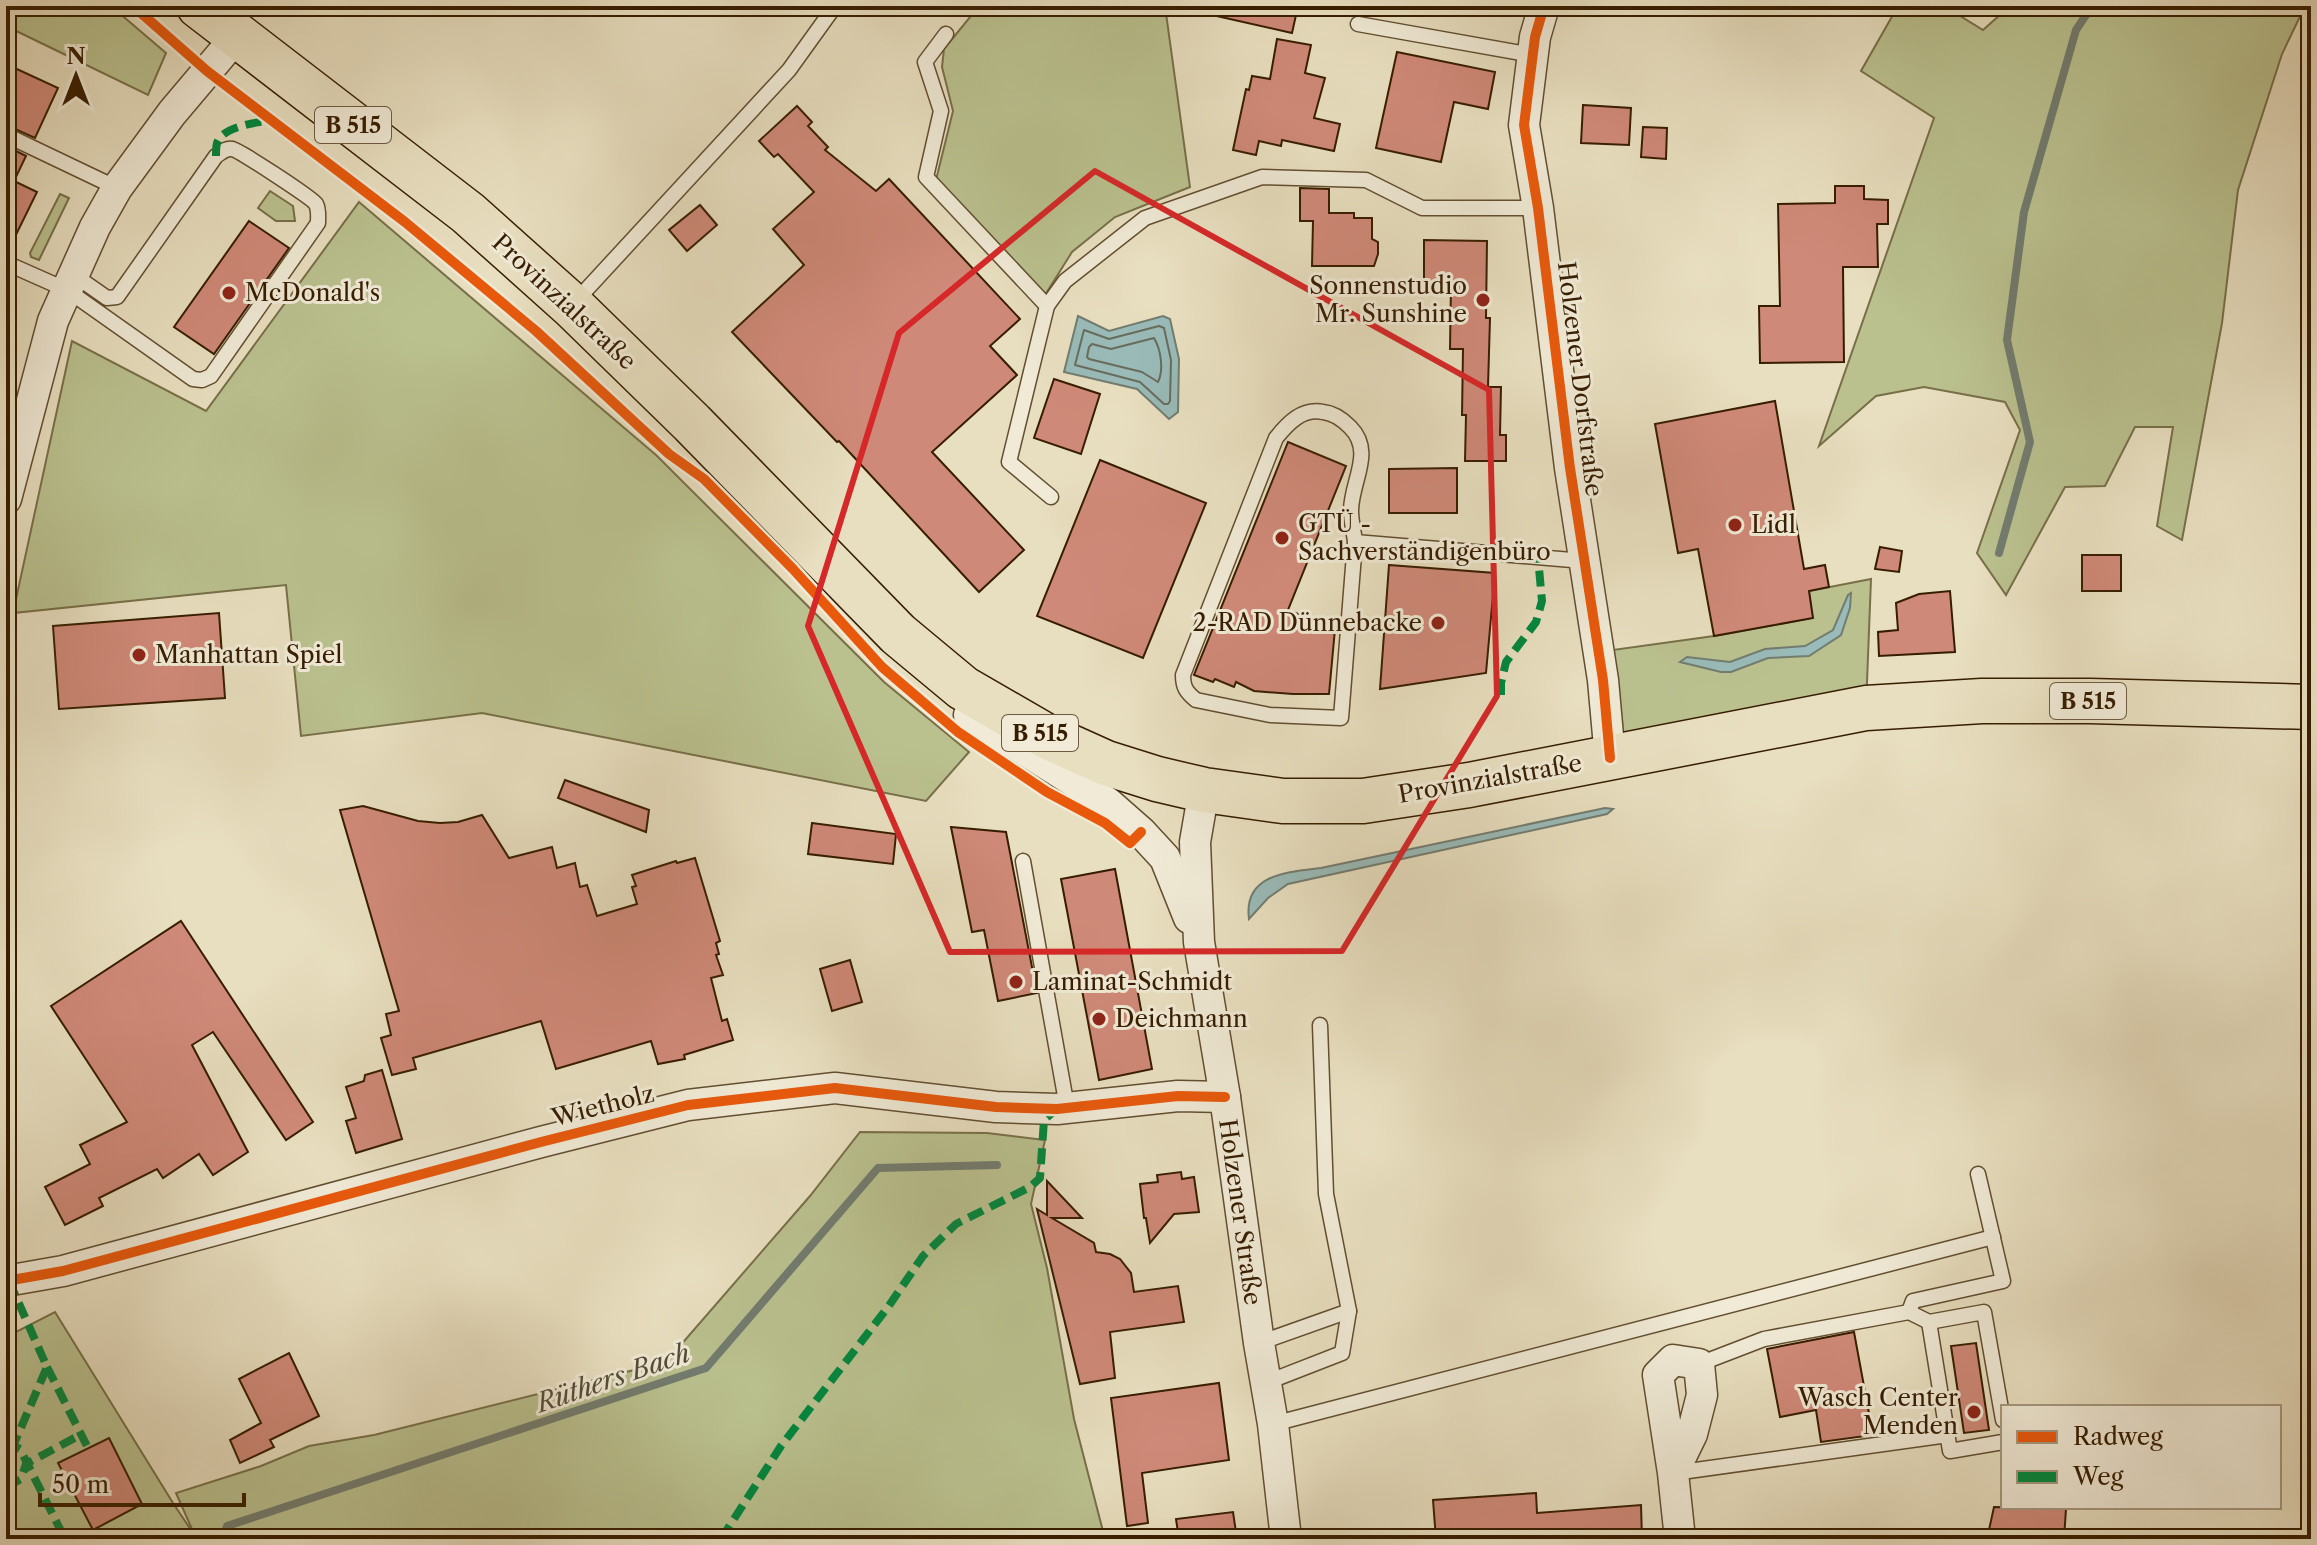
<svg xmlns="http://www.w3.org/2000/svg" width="2317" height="1545" viewBox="0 0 2317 1545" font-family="'Libre Caslon Text',serif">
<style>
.green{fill:#bac18f;stroke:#786f48;stroke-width:2}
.water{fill:#99bbb9;stroke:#727c6f;stroke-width:2}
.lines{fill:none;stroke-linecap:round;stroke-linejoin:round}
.shore{stroke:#686c5c;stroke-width:2}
.stream{stroke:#727c6f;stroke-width:8}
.building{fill:#cf8978;stroke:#371d00;stroke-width:2}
.lane-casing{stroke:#634e30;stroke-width:17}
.street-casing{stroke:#634e30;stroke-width:33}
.primary-casing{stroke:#371d00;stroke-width:47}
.lane{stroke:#f0ead6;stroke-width:14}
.street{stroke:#f0ead6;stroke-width:30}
.primary{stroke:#e8dfc0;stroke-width:44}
.quiet{stroke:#00873e;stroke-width:8;stroke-dasharray:16 8;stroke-linecap:butt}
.cycleway-casing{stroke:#f0ead6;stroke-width:15}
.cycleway{stroke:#e8590c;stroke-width:10}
.marked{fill:none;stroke:#d62828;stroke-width:6;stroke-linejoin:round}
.poi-dot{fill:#8f2418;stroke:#f0ead6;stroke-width:3}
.labels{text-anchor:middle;stroke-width:6;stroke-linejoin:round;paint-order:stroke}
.shield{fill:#f0ead6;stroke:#6e5a40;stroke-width:2}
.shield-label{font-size:22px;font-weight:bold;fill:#371d00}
.poi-label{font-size:24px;fill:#371d00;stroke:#f0ead6;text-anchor:start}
.street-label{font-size:24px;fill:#371d00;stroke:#f0ead6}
.water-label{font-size:26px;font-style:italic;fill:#544c38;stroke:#f0ead6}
</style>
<rect width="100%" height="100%" fill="#e8dfc0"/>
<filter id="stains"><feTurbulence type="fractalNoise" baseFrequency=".0025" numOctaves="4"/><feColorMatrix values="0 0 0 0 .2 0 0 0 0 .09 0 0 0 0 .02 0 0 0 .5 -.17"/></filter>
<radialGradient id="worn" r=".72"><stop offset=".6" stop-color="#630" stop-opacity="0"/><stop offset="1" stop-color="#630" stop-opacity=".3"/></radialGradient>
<g class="green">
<polygon points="6,6 111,6 166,53 148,95 6,26"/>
<polygon points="979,6 1165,6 1190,187 1115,217 1072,252 1045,295 936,180 953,111 942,67 944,49"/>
<polygon points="1898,6 1944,6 1983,30 2010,6 2305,6 2282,54 2238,190 2222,323 2182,540 2157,526 2173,427 2135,427 2105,486 2065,487 2006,595 1977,553 2020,430 2005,402 1924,387 1876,396 1819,446 1934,118 1861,71"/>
<polygon points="270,191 293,206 295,221 276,221 258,208"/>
<polygon points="60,194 69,198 39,260 31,257 30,253"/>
<polygon points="359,202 656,455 884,682 969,752 926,801 482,713 301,736 286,585 13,613 72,341 206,411"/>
<polygon points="1871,579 1866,708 1610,758 1598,652 1714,636 1812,618 1809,591"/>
<polygon points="860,1132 987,1133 1045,1140 1031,1204 1047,1268 1074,1419 1105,1539 6,1539 6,1337 55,1312 173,1503 195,1536 176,1493 261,1466 309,1446 374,1435 666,1362 810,1196"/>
</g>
<g class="water">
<polygon points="1078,316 1109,331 1163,316 1170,319 1179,359 1178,412 1169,419 1137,389 1064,372"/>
<polygon points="1851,593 1850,608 1841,635 1809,656 1768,658 1731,672 1721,672 1680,662 1687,657 1730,662 1765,649 1805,646 1833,630 1848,595"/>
<path d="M 1605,808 L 1613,809 L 1607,814 L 1288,884 L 1268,898 L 1249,919 C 1243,874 1288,872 1321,868 Z"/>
</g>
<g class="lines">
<g class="shore">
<polygon points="1159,326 1164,328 1171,360 1170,401 1168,404 1164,404 1140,382 1075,365 1084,330 1109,339"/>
<path d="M 1154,338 C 1161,350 1164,370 1158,382 L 1142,372 L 1089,359 L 1087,357 L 1089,347 L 1092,344 L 1111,349 Z"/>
</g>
<g class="stream">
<polyline points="1999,553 2030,442 2007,340 2024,212 2076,30 2092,6"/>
<polyline points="223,1539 227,1526 706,1368 878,1168 997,1165"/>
</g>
</g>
<g class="building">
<polygon points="1213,6 1298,6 1292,33 1212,15"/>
<polygon points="1277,39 1311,45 1305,73 1325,78 1314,118 1340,124 1334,151 1282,140 1281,146 1259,141 1256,155 1233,150 1246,89 1249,90 1252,76 1270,79"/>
<polygon points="1397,52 1495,72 1488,109 1454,102 1441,162 1376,148"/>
<polygon points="6,64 58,88 35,138 6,125"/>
<polygon points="1583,105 1631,108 1629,145 1581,143"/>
<polygon points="797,106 812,122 808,126 828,147 825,150 876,191 889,179 1020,319 990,346 1017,375 932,452 1024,550 979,592 839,441 837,442 732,332 804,265 773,229 814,192 778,154 774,157 759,141"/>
<polygon points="1643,127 1667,128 1666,159 1641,157"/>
<polygon points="6,146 26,156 14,181 37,192 7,253"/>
<polygon points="1835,186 1864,186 1864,199 1888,200 1888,224 1877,224 1878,267 1843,267 1844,362 1760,363 1759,306 1780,306 1778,204 1835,203"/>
<polygon points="1300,188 1329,189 1329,213 1354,213 1354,218 1372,218 1372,239 1378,242 1378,254 1374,266 1312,266 1313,221 1300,221"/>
<polygon points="700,205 717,225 687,251 669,230"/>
<polygon points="249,221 289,248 214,354 174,327"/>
<polygon points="1424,240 1487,241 1486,318 1490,318 1488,387 1501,387 1500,435 1506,435 1506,461 1465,461 1466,415 1462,415 1463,349 1450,349 1451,284 1424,284"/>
<polygon points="1054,379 1100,394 1081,454 1034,438"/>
<polygon points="1775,401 1804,569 1825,565 1829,587 1809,591 1813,618 1714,636 1698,549 1678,553 1655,424"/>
<polygon points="1288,442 1346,466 1288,610 1335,629 1329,694 1293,694 1254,691 1236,682 1234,687 1215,679 1213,682 1194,675"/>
<polygon points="1100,460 1206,503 1143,658 1037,616"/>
<polygon points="1457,468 1457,513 1389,513 1389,469"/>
<polygon points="1880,547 1902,551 1899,572 1875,569"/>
<rect x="2082" y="555" width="39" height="36"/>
<polygon points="1389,565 1495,573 1486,673 1380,689"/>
<polygon points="1950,591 1955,652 1879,656 1878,632 1898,630 1896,603 1919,594"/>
<polygon points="219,613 225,698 59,709 53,626"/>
<polygon points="565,780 649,810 646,832 558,798"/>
<polygon points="363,806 418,821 440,823 458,822 482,815 509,858 552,847 557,868 575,863 580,887 587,885 597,916 637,904 632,887 636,886 632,875 676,861 677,863 695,858 720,941 716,943 719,954 716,955 723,975 711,978 722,1021 727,1019 733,1040 684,1055 685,1059 658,1064 651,1041 556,1069 541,1021 413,1058 416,1069 392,1075 381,1038 391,1035 386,1014 399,1011 340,810"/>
<polygon points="812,823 896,834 893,864 808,854"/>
<polygon points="951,827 1006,832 1037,993 998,1001 984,930 972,932"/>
<polygon points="1115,869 1152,1069 1099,1080 1061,879"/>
<polygon points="181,921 313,1122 286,1140 213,1032 192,1045 248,1152 213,1175 199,1154 163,1178 157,1169 99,1198 103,1206 65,1225 45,1187 90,1164 80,1145 127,1122 51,1006"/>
<polygon points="850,960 862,1002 832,1011 820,969"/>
<polygon points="382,1070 402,1139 356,1153 346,1121 356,1118 346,1087 364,1081 365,1075"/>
<polygon points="1181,1172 1182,1179 1194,1177 1199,1212 1174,1214 1150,1243 1146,1218 1144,1218 1140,1184 1158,1182 1157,1175"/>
<polygon points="1047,1181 1082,1218 1052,1218 1094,1243 1096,1252 1110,1254 1120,1259 1131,1273 1134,1292 1178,1286 1184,1322 1110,1332 1115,1378 1080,1384 1037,1209 1047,1215"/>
<polygon points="1854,1332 1873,1435 1821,1442 1816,1410 1780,1417 1767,1349"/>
<polygon points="1976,1343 1989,1430 1964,1433 1951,1346"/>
<polygon points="289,1353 319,1416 270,1440 274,1447 240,1463 230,1440 261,1423 239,1379"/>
<polygon points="1219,1383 1229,1460 1142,1473 1148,1523 1127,1526 1111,1398"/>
<polygon points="109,1438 142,1504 93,1530 58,1463"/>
<polygon points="1536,1493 1537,1513 1641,1505 1642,1539 1436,1539 1433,1500"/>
<polygon points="1994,1507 2066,1509 2064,1539 2011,1534 2010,1539 1987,1539"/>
<polygon points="1233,1512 1237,1539 1179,1539 1176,1519"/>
</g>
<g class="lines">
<defs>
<g id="lane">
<polyline points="1358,24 1532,55"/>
<polyline points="946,34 925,62 941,111 926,177 1047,306"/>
<polyline points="6,135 117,188"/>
<path d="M 6,263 L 67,290 L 193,379 L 202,380 L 211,376 L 318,223 C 318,216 319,210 316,204 C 312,198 239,150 232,149 C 225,148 221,153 216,156 L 117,297 L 107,298 L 74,275"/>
<polyline points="575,302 789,70 835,6"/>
<polyline points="1051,497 1009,462 1047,306 1065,281 1145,218 1262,177 1366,180 1422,208 1538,208"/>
<path d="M 1355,542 C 1354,532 1351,521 1351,511 C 1351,481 1375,452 1350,427 C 1342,419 1334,413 1323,412 C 1302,408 1288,423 1276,438 L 1183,675 C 1183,687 1186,692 1196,700 L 1270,715 L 1341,718 L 1355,542 L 1584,561"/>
<polyline points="1023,861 1067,1107"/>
<polyline points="1909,1312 1913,1301 2003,1281 1978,1174"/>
<polyline points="1929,1322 1950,1451 2003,1442"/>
<polyline points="1259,1343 1349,1311"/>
<polyline points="1699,1364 1764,1339 1909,1312 1929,1322 1984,1312 2003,1420"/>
<polyline points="1265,1383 1342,1353 1349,1311 1326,1194 1320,1025"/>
<polyline points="1273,1424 1993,1237"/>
<polyline points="1674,1473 1948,1435"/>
</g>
<g id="street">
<polyline points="1544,6 1535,37 1524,125 1538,208 1570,468 1603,680 1610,758"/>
<polyline points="6,499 53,321 95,227 117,188 172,113 237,36"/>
<polyline points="969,715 1108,803 1141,832 1165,858 1189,918"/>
<polyline points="1204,790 1195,842 1199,942 1225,1097 1259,1343 1273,1424 1286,1539"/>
<polyline points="6,1281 63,1271 541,1142 688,1105 835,1088 996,1107 1057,1109 1178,1096 1225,1097"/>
<polyline points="1673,1473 1692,1434 1702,1395 1699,1364 1673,1360 1658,1375 1673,1473 1680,1539"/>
</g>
<polyline id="primary" points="199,6 468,213 572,306 692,423 898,634 963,688 1046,736 1106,763 1157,779 1204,790 1283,801 1363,801 1469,785 1866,708 1982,701 2090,701 2311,707"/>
</defs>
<use href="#lane" class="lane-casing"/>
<use href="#street" class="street-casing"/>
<use href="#primary" class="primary-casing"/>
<use href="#lane" class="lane"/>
<use href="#street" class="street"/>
<use href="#primary" class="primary"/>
<g class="quiet">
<path d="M 216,156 C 216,152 216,147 217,143 C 222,127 256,122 270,121"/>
<polyline points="1501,695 1501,683 1506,662 1536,622 1542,601 1538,557"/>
<polyline points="9,1281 47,1367 14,1444"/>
<polyline points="47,1367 88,1448"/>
<polyline points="6,1441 20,1449 65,1539"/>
<polyline points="6,1487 21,1479 26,1464 80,1435"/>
<polyline points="721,1539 781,1446 888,1307 923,1256 956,1224 1030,1187 1040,1178 1044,1120 1057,1109"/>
</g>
<defs>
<g id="cycleway">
<polyline points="133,6 207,71 405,222 536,331 669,454 704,479 793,569 882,667 958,732 1047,792 1105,823 1130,843 1141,832"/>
<polyline points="1544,6 1535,37 1524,125 1538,208 1570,468 1603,680 1610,758"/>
<polyline points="6,1281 63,1271 541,1142 688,1105 835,1088 996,1107 1057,1109 1178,1096 1225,1097"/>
</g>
</defs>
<use href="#cycleway" class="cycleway-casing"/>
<use href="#cycleway" class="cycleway"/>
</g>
<path class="marked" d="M 1095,171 L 1489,390 L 1497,696 L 1342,951 L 950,952 L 808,626 L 899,333 Z"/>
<g class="poi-dot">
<circle cx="229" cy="293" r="8"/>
<circle cx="1483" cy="300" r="8"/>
<circle cx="1735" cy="525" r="8"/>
<circle cx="1282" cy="538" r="8"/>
<circle cx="1438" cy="623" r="8"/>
<circle cx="139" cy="655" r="8"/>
<circle cx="1016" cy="982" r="8"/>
<circle cx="1099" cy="1019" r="8"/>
<circle cx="1974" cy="1412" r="8"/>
</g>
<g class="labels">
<g class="shield">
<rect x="315" y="107" width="76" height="36" rx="6"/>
<rect x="2050" y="683" width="76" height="36" rx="6"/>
<rect x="1002" y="715" width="76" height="36" rx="6"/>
</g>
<g class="shield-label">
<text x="353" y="133">B 515</text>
<text x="2088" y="709">B 515</text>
<text x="1040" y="741">B 515</text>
</g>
<g class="poi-label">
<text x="1467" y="294" text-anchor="end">Sonnenstudio<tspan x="1467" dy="28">Mr. Sunshine</tspan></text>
<text x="245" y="301">McDonald's</text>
<text x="1298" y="532">GTÜ -<tspan x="1298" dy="28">Sachverständigenbüro</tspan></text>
<text x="1751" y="533">Lidl</text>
<text x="1422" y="631" text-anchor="end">2-RAD Dünnebacke</text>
<text x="155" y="663">Manhattan Spiel</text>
<text x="1032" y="990">Laminat-Schmidt</text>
<text x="1115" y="1027">Deichmann</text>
<text x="1958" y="1406" text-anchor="end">Wasch Center<tspan x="1958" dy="28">Menden</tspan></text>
</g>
<g class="street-label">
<text transform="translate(564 302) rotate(43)" y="8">Provinzialstraße</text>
<text transform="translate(1580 379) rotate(83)" y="8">Holzener Dorfstraße</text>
<text transform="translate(1490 779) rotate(-10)" y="8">Provinzialstraße</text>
<text transform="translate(603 1106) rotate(-14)" y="8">Wietholz</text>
<text transform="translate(1240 1212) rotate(82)" y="8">Holzener Straße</text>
</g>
<g class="water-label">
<text transform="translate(613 1378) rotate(-19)" y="9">Rüthers Bach</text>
</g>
</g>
<rect width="2317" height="1545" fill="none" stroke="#e8dfc0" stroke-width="32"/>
<rect x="8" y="8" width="2301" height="1529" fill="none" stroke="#371d00" stroke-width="4"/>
<rect x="16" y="16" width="2285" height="1513" fill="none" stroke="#371d00" stroke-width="2"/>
<rect x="2001" y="1405" width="280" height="104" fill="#f0ead6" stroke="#a69880" stroke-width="2"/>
<rect x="2017" y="1431" width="40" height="12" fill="#e8590c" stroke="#a69880" stroke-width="2"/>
<text x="2073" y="1445" font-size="24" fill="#371d00">Radweg</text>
<rect x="2017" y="1471" width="40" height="12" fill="#00873e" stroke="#a69880" stroke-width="2"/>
<text x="2073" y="1485" font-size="24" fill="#371d00">Weg</text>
<g transform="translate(76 76)" stroke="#f0ead6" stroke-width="6" paint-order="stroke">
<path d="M0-6L14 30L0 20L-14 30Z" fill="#371d00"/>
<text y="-12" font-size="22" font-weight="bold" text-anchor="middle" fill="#371d00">N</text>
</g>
<path d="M40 1493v12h204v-12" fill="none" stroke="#371d00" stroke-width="4"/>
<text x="52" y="1493" font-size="24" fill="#371d00" stroke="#f0ead6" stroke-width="6" paint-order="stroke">50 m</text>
<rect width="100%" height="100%" filter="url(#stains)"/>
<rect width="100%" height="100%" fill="url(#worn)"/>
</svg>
